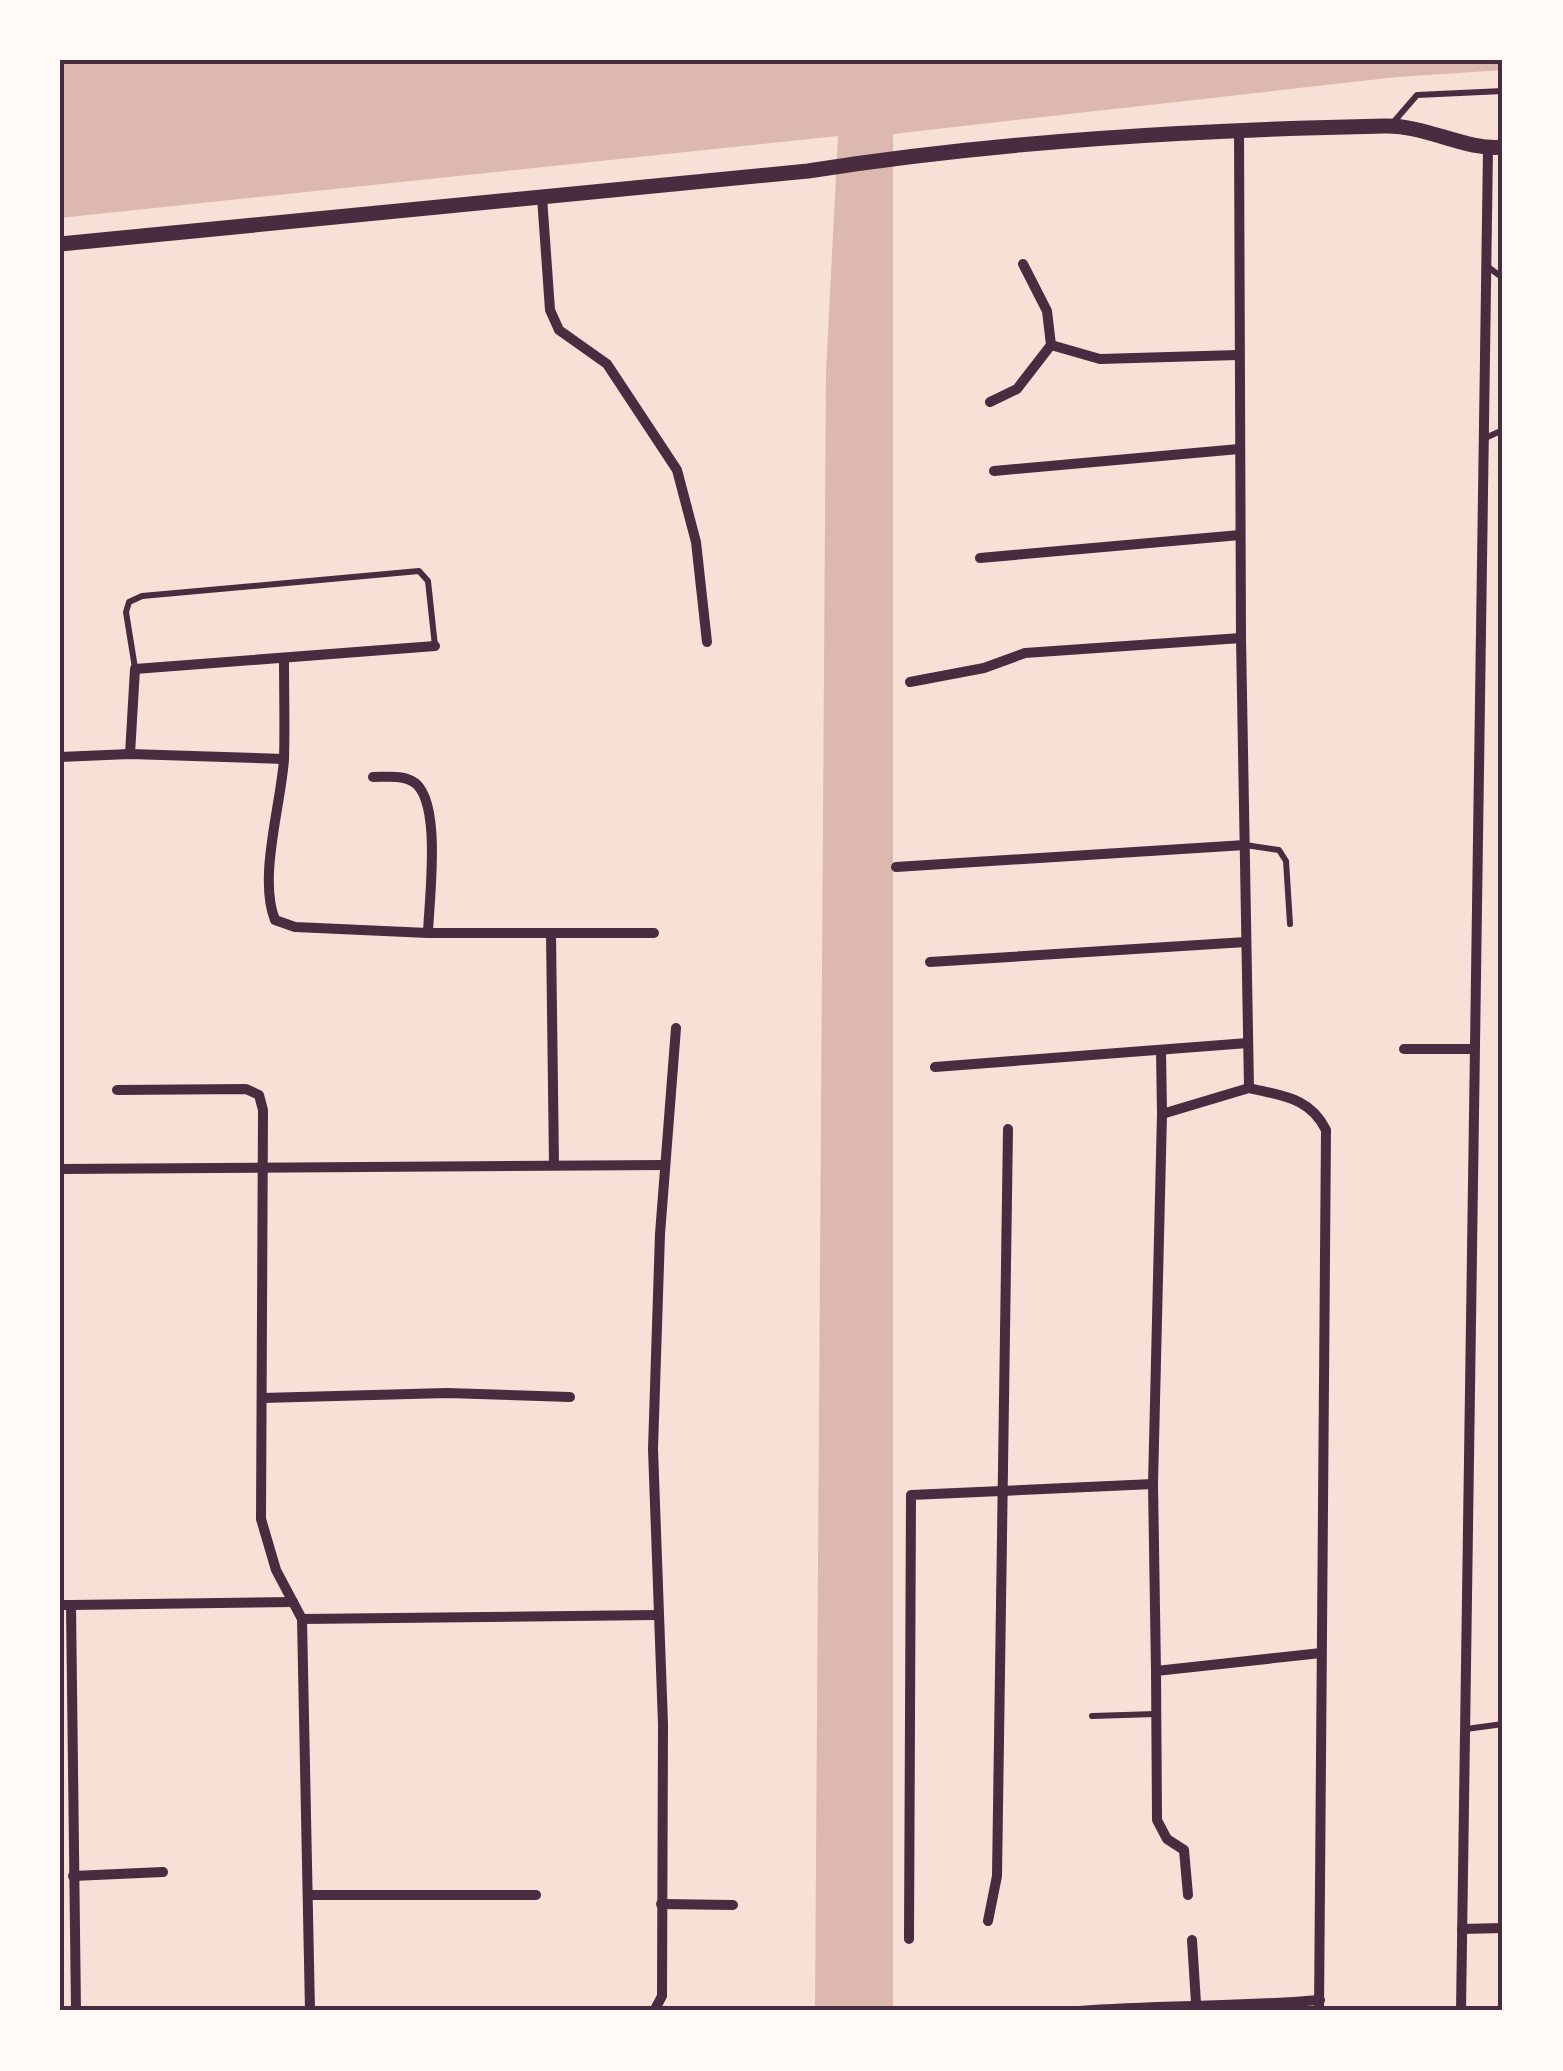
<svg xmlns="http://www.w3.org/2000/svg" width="1563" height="2071" viewBox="0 0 1563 2071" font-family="'DejaVu Sans',sans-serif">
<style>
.water{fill:#dcb8b0}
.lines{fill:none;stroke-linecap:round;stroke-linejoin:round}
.service{stroke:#4a2c40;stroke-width:6}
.minor{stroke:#4a2c40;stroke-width:10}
.tertiary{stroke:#4a2c40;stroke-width:15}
.neatline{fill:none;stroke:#4a2c40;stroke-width:4}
</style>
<rect width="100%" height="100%" fill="#f7e1d7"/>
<polygon class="water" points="60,60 1503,60 1503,70 1397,77 893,134 893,2011 815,2011 826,372 838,136 60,218"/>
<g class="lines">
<g class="service">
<polyline points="1391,125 1417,95 1503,91"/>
<polyline points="1488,267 1503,278"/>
<polyline points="1483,439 1503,430"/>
<polyline points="135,668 126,612 129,602 142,596 419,571 428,581 435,646"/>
<polyline points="1245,845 1279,850 1286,861 1290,924"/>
<polyline points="1092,1716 1156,1714"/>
<polyline points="1466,1729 1503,1724"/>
</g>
<g class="minor">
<path d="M 1239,130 L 1241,638 L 1249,1088 C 1282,1096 1310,1097 1326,1130 L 1319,2011"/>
<polyline points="542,197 550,310 559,330 607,364 677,470 696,542 707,642"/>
<polyline points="1051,345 1100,359 1238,355"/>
<polyline points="990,402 1017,389 1051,345 1047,311 1023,264"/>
<polyline points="994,471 1239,449"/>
<polyline points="980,558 1240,535"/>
<path d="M 284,659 C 284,692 285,726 284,759 C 281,805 258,878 275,920 L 295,927 L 428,933 L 654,933"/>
<polyline points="910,682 984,668 1025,653 1241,638"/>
<polyline points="130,754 135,669 435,646"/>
<polyline points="60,757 130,754 284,759"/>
<path d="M 373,777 C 385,777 401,775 412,781 C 443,797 429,899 428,933"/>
<polyline points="896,867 1245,845"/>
<polyline points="551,934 554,1164"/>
<polyline points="930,962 1246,942"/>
<polyline points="1404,1049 1474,1049"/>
<polyline points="1161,1050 1162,1114"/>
<polyline points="935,1067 1248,1043"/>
<polyline points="117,1090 246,1089 259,1095 263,1110 261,1519 276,1570 302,1619 310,2011"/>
<polyline points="60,1169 665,1165"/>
<polyline points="262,1398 447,1393 570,1397"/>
<polyline points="60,1605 71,1605 76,2011"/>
<polyline points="71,1605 293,1602"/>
<polyline points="302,1619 657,1615"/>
<polyline points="1156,1671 1153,1484 1162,1114 1249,1088"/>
<polyline points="73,1876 163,1872"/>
<polyline points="309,1895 536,1895"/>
<polyline points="1188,1895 1184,1850 1167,1839 1157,1820 1156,1671 1321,1653"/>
<polyline points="661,1904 733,1905"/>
<polyline points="988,1921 997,1876 1008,1129"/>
<polyline points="1462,1929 1503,1928"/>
<polyline points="909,1939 911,1495 1153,1484"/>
<polyline points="1192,1940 1196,2003"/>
<polyline points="654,2011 662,1996 663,1724 653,1449 660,1234 676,1028"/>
<path d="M 1079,2011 C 1160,2005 1239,2007 1320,2000"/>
<polyline points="1461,2011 1488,149"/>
</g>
<path class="tertiary" d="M 60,244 L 808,171 C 998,141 1193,130 1385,126 C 1426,125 1466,151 1503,147"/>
</g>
<rect width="1563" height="2071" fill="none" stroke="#fffaf5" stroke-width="125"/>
<rect x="62" y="62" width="1438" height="1946" class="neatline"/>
</svg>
